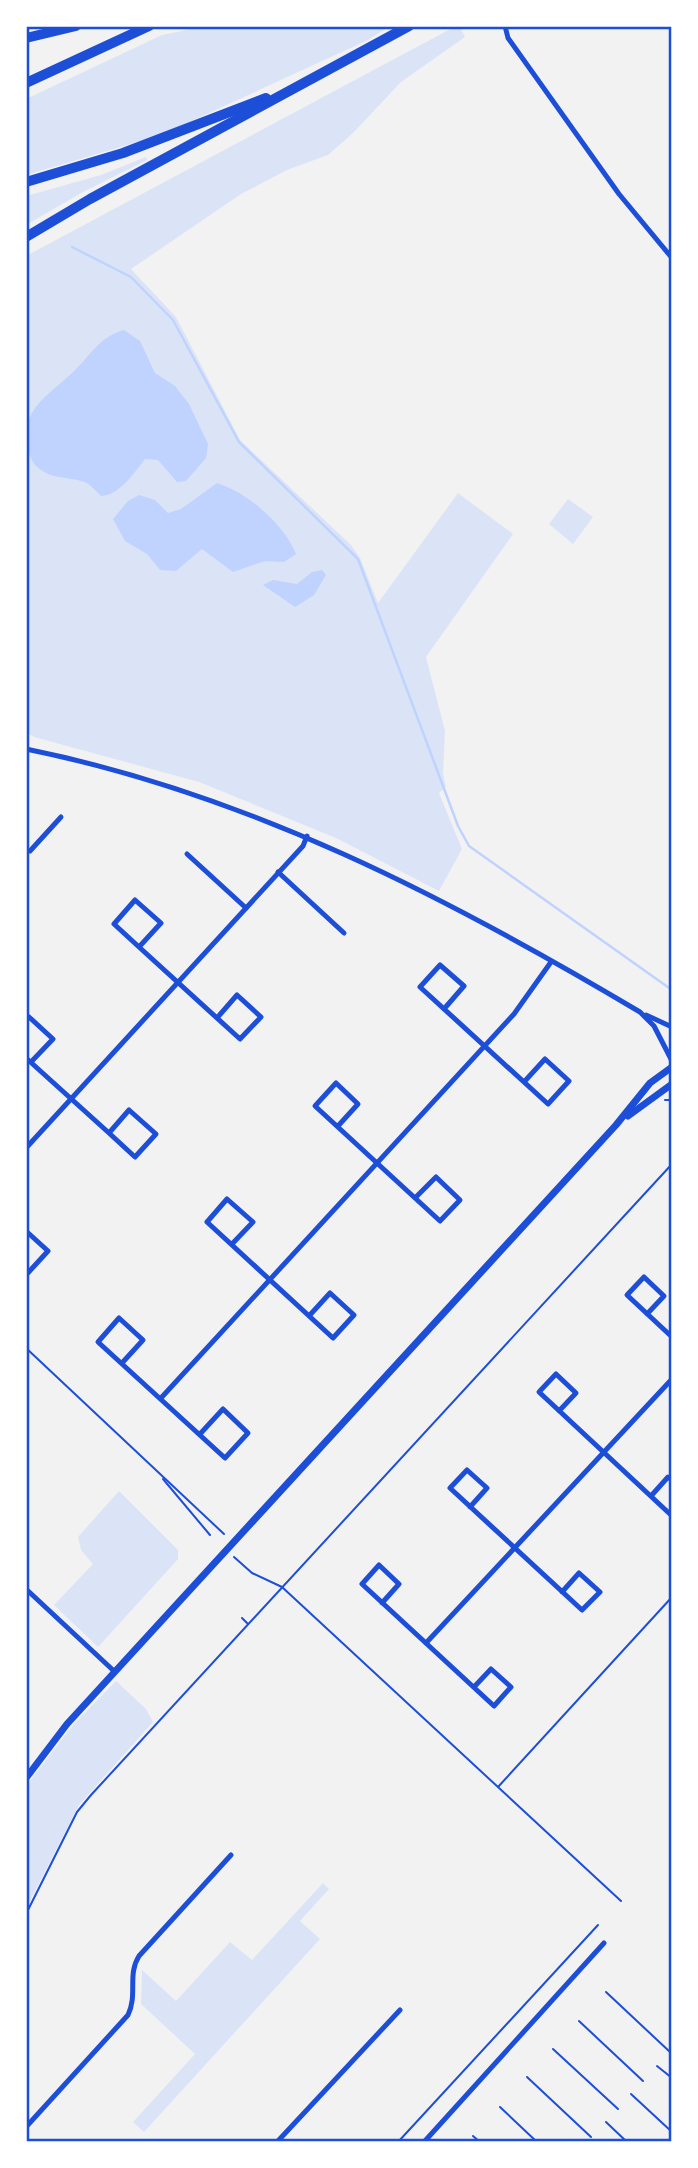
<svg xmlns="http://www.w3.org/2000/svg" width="698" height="2168" viewBox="0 0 698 2168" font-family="'Fira Sans Condensed',sans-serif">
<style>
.green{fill:#dbe4f7}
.water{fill:#bfd3fe}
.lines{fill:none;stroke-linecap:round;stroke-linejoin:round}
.stream{stroke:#bfd3fe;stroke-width:2.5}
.path{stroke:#1d4ed8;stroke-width:2}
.minor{stroke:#1d4ed8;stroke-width:5}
.tertiary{stroke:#1d4ed8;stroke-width:7}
.motorway{stroke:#1d4ed8;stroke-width:10}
.neatline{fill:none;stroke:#1d4ed8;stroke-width:2.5}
</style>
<rect width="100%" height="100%" fill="#f2f2f2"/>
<g class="green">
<polygon points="206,26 390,26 368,40 161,135 26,175 26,99 162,35"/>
<polygon points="456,26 459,26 465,37 401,82 353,133 328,155 287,170 241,194 131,269 176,317 240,440 351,545 360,558 378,603 458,493 513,534 426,657 445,731 443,774 446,787 439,793 462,849 439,891 336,838 199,782 34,737 26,732 26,256"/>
<polygon points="146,157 147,160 83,192 26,225 26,196 101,175"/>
<polygon points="568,499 593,517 573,544 549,524"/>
<polygon points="119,1491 178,1550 178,1559 98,1647 54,1605 93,1564 81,1550 78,1537"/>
<polygon points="116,1681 146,1709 153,1722 79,1805 26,1909 26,1786 74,1724"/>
<polygon points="323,1883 329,1889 300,1921 320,1939 144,2132 133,2122 195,2054 141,2004 142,1970 176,2001 230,1942 252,1960"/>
</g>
<g class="water">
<path d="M 124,330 L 140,341 L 155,373 L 175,386 L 189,404 L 208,444 L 206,458 L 186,481 L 177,482 L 158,460 L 145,459 C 134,473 120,495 101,496 C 97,492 91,485 85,482 C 67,476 50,480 35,465 C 30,459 27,447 26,440 C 25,406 49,395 72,373 C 91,356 97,338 124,330 Z"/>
<path d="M 217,483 C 248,493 284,524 296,554 L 284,562 L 265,561 L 233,572 L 202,549 L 176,571 L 160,570 L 147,554 L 125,541 L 113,519 L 128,501 L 139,495 L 155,500 L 168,513 L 181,509 Z"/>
<polygon points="322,570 326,575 314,595 295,607 263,585 273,580 297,584 312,572"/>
</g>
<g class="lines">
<polyline class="stream" points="72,247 131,277 173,320 239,442 358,559 458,826 469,846 672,990"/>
<g class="path">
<polyline points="665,1100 672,1100"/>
<polyline points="26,1348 224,1534"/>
<polyline points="163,1479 210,1535"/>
<polyline points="234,1557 252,1573 282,1587 621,1901"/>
<polyline points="242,1618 248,1624"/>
<polyline points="498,1787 672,1597"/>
<polyline points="26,1914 77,1812 91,1795 672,1164"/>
<polyline points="606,1992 670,2052"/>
<polyline points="579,2021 643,2081"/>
<polyline points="553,2049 618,2109"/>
<polyline points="657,2066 672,2078"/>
<polyline points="527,2077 591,2137"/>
<polyline points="631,2094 672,2132"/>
<polyline points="500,2107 537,2142"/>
<polyline points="606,2122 627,2142"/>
<polyline points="473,2136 480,2142"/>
<polyline points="398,2142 598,1925"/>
</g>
<g class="minor">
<polyline points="505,26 508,38 619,194 672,258"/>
<path d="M 26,749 C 248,794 447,897 640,1012 L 654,1026 L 672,1061"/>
<polyline points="30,851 61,817"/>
<polyline points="187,854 246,908"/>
<polyline points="278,872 344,933"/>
<polyline points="139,947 114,924 135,900 161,923 139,947 240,1039 261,1017 237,995 217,1018"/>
<polyline points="444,1009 464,986 440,965 420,987 548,1104 569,1081 545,1059 524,1082"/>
<polyline points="646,1015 672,1027"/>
<polyline points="26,1020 29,1017 53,1039 31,1062"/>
<polyline points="26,1058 109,1133 129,1110 156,1134 135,1157 109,1133"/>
<polyline points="338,1126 358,1104 336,1083 315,1106 440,1221 460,1200 436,1177 415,1198"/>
<polyline points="26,1148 303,846 307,836"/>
<polyline points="26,1231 48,1251 26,1275"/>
<polyline points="232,1244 253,1222 227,1199 207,1222 333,1338 354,1315 330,1293 309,1316"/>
<polyline points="647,1314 664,1296 644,1277 627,1295 672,1337"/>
<polyline points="122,1363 143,1340 119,1318 98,1342 225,1458 248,1433 223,1409 200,1434"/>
<polyline points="161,1398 514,1014 551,962"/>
<polyline points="559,1411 576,1393 556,1374 539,1392 671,1515 672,1514"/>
<polyline points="651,1496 668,1477 672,1480"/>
<polyline points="470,1507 487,1488 467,1470 450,1488 582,1610 600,1592 579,1573 562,1592"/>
<polyline points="26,1589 115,1672"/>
<polyline points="382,1603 399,1584 379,1565 362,1584 494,1706 511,1687 491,1669 474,1687"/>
<polyline points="426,1643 672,1379"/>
<path d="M 26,2127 L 128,2015 C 138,1994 127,1975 139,1956 L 231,1855"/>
<polyline points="277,2142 400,2010"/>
<polyline points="424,2142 604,1943"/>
</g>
<g class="tertiary">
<polyline points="628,1116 672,1084"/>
<polyline points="26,1778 67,1724 616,1125 650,1083 672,1067"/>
</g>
<g class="motorway">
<polyline points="26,38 76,26"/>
<polyline points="26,83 149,26"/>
<polyline points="26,182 123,153 266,98"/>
<polyline points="26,237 90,199 409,26"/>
</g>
</g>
<rect width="698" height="2168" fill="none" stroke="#ffffff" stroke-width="56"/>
<rect x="28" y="28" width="642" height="2112" class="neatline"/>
</svg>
